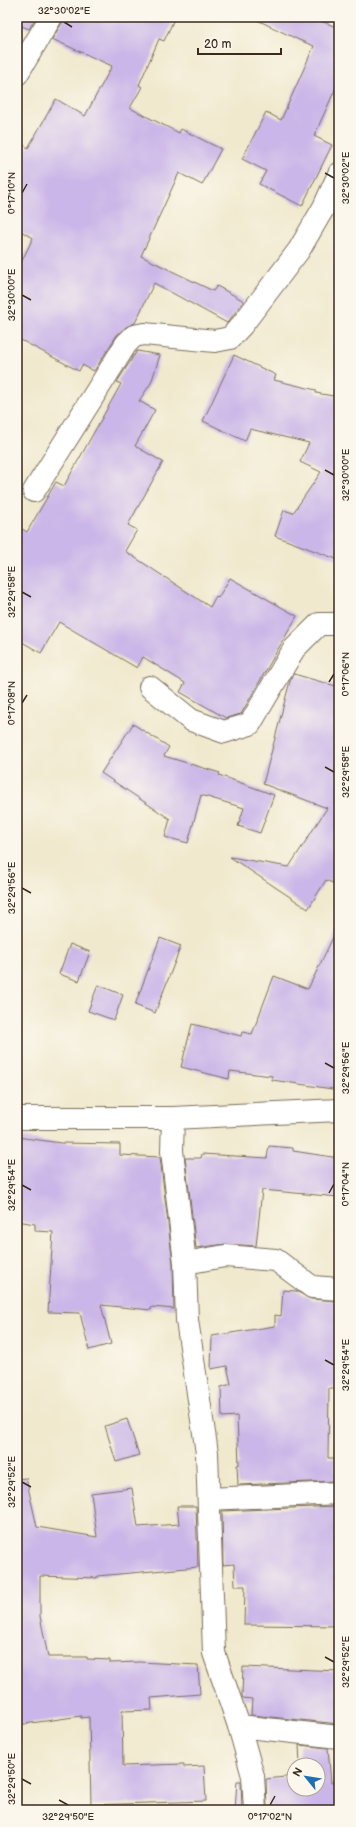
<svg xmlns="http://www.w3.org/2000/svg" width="356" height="1827" viewBox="0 0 356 1827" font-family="'Balsamiq Sans',sans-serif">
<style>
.building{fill:#cab6e8}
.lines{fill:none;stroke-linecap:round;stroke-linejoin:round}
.minor-casing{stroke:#7a6d5c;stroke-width:24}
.minor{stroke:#fff;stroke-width:22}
.ticks{fill:none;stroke:#3b2a1e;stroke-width:1.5}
.neatline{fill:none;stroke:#3b2a1e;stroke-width:1.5}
.ticks-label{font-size:10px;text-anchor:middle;fill:#3b2a1e}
</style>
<rect width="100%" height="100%" fill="#fbf7ec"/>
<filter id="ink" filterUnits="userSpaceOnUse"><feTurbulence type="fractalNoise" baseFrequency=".025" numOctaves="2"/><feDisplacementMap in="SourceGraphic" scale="8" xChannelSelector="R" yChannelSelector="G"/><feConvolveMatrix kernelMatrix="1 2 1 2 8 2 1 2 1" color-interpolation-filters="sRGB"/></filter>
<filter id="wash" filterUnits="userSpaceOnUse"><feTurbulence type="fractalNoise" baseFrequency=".012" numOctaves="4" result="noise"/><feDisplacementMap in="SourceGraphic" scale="16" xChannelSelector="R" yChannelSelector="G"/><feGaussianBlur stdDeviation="0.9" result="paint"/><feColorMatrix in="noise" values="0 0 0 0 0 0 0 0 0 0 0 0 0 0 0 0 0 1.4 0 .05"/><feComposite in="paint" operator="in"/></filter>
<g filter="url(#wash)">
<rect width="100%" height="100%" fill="#f0e9ce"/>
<g id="blocks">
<g class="building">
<polygon points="17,17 36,17 29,29 17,24"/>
<polygon points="63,17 175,17 164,41 159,39 139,85 142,87 130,108 179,133 181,129 221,149 202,185 179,173 141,256 213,291 217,286 244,301 227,323 154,283 135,323 126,327 117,335 94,371 82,365 79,371 17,338 17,271 33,238 17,229 17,157 24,145 28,148 56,99 85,116 112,66 52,39 62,23"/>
<polygon points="251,17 310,17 339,28 339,81 314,136 332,145 302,206 259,184 266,171 242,159 266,112 281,120 314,46 299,40"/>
<polygon points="137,351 160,355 151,383 139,401 155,410 135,446 163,462 128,525 137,530 125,551 210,607 216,596 218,598 230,578 297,616 241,714 226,718 180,692 185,683 143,657 137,668 59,622 41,653 17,639 17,526 27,532 56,482 64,486 121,384 117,382"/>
<polygon points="234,355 276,375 274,380 316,390 316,393 339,397 339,560 275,536 284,510 293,513 321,472 300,462 309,443 250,429 245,441 203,421"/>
<polygon points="294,674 339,687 339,886 326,880 308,909 230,857 289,867 327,808 263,784 290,681"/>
<polygon points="133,724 169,747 164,756 220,773 219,775 274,795 260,833 238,826 244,808 201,795 188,843 165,837 170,819 101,773"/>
<polygon points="339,925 339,1090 272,1080 272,1076 230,1071 229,1079 181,1067 192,1024 241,1036 242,1032 252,1034 274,976 308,989"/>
<polygon points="160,938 181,946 155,1013 135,1005"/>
<polygon points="70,944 90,952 79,981 59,974"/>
<polygon points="98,985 123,995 114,1020 88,1011"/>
<polygon points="17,1137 61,1143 120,1144 120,1155 160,1157 173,1264 174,1309 152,1307 151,1310 101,1305 111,1344 89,1350 80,1313 48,1312 53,1232 35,1231 35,1224 17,1221"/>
<polygon points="269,1146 293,1148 293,1151 339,1158 339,1197 262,1190 256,1246 226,1244 196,1248 185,1158 201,1158 202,1154 267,1158"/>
<polygon points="283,1290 296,1291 311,1299 339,1301 339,1388 329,1388 328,1458 335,1458 336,1481 238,1485 237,1465 239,1465 237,1416 222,1417 221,1387 231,1384 227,1366 211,1369 212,1336 275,1326 275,1315 281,1316"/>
<polygon points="127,1419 139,1455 116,1462 105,1426"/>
<polygon points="26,1478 37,1527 97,1537 91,1493 132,1488 138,1527 179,1524 177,1506 196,1506 198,1567 97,1576 97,1578 40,1576 40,1616 48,1657 87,1657 87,1659 110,1660 110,1663 139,1662 198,1665 200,1694 151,1698 152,1710 122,1711 123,1766 184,1764 184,1767 204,1766 206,1801 91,1805 89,1717 81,1718 81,1716 17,1725 17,1479"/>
<polygon points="337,1506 337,1511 339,1510 339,1626 244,1625 245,1586 235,1586 234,1564 223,1565 222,1511"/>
<polygon points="243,1667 339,1671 339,1724 251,1715 252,1699 243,1698 242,1696"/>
<polygon points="299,1745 328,1748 331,1783 339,1782 339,1807 316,1810 267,1810 266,1779 294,1776 294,1789 318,1789 318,1765 300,1765"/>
<polygon points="237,1781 241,1781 242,1810 235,1810"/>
</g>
</g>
</g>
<g filter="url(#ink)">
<use href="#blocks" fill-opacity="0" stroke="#7a6d5c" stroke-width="1"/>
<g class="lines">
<defs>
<g id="minor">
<polyline points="17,74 51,17"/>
<polyline points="34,491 126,344 134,336 144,334 215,341 230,338 242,325 299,250 324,207 339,174"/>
<polyline points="150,687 191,720 224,732 250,724 294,649 319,624 339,624"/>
<polyline points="17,1118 173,1118 339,1110"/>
<polyline points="173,1118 172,1151 185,1263 187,1320 207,1453 214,1653 239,1726 253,1776 255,1810"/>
<polyline points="185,1263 225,1256 276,1260 312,1287 339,1289"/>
<polyline points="209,1499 339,1493"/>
<polyline points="239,1726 339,1737"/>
</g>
</defs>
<use href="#minor" class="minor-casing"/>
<use href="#minor" class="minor"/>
</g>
</g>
<path class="ticks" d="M 64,22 L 72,27M 325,173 L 334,178M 22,193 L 27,184M 22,295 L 31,300M 325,470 L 334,475M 22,592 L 31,597M 329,682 L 334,674M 22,703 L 27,695M 325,767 L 334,772M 22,888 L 31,893M 325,1063 L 334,1068M 22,1185 L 31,1190M 329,1193 L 334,1184M 325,1360 L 334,1365M 22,1482 L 31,1487M 325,1657 L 334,1662M 22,1779 L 31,1784M 59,1800 L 68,1805M 270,1805 L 275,1796"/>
<rect width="356" height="1827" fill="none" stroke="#fbf7ec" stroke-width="44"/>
<g transform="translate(306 1777) rotate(300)"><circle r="19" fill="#fbf7ec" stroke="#aea59a"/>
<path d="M0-3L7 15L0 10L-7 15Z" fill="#1f6fb2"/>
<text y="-6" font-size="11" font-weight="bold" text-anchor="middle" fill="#3b2a1e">N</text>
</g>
<path d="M198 48v6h83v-6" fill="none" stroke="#3b2a1e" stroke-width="2"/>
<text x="204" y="48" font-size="12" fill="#3b2a1e" stroke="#fbf7ec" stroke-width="3" paint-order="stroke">20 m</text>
<rect x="22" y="22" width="312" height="1783" class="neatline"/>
<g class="ticks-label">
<text x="64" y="14">32°30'02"E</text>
<text transform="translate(345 178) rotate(-90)" y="4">32°30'02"E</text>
<text transform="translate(11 193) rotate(-90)" y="4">0°17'10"N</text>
<text transform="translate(11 295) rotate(-90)" y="4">32°30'00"E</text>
<text transform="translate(345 475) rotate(-90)" y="4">32°30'00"E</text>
<text transform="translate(11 592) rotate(-90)" y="4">32°29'58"E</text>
<text transform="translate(345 674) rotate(-90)" y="4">0°17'06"N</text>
<text transform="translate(11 703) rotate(-90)" y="4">0°17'08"N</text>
<text transform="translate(345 772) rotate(-90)" y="4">32°29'58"E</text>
<text transform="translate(11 888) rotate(-90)" y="4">32°29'56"E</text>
<text transform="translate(345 1068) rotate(-90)" y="4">32°29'56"E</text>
<text transform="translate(345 1184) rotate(-90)" y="4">0°17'04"N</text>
<text transform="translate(11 1185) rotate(-90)" y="4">32°29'54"E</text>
<text transform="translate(345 1365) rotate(-90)" y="4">32°29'54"E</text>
<text transform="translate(11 1482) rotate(-90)" y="4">32°29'52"E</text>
<text transform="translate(345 1662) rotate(-90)" y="4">32°29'52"E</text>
<text transform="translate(11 1779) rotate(-90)" y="4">32°29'50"E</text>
<text x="68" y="1820">32°29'50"E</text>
<text x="270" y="1820">0°17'02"N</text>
</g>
</svg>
